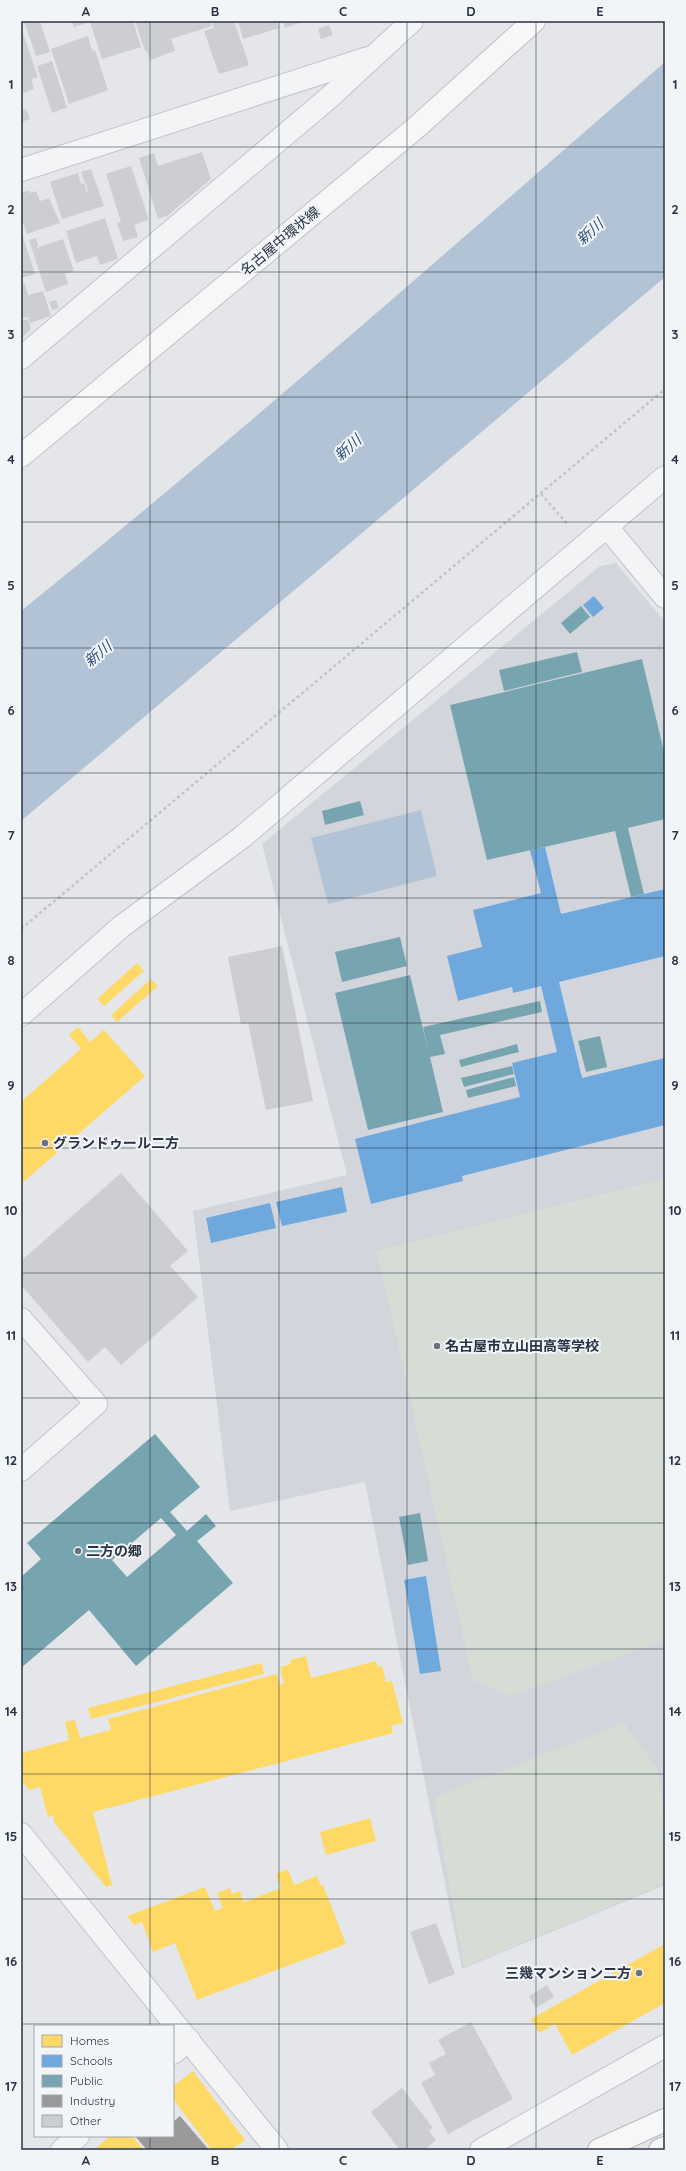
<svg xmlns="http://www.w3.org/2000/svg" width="686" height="2171" viewBox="0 0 686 2171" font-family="Quicksand,'Noto Sans JP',sans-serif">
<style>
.built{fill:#d2d6dc}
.green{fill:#d5ddd4}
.water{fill:#b1c3d5}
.homes{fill:#ffd966}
.schools{fill:#6fa8dc}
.public{fill:#76a5af;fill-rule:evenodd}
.industry{fill:#999}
.building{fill:#ccced2}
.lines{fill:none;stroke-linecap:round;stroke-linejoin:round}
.street-casing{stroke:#c2c4c7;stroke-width:24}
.primary-casing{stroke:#c0c3c7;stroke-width:24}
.highway-casing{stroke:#b6b9be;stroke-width:24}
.path{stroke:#c3c4c9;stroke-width:2.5;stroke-dasharray:3 3;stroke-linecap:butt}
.street{stroke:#f3f4f6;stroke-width:22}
.primary{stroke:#f7f7f7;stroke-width:22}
.highway{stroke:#f7f7f7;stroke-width:22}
.grid{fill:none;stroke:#293344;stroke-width:1;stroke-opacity:0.55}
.poi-dot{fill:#6a727e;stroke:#f2f5f8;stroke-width:1.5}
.labels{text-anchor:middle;stroke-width:4;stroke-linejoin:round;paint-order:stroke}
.street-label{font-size:14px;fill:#293344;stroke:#f2f5f8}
.poi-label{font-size:14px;font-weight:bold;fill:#293344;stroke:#f2f5f8;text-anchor:start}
.water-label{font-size:15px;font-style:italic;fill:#31527a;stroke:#f2f5f8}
.neatline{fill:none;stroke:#293344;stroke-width:1.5}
.grid-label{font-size:13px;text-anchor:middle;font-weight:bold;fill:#293344}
</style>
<rect width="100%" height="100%" fill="#e4e6e9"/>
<polygon class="built" points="616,563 665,622 665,1885 462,1969 365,1482 230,1511 193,1211 347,1175 262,844 600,566"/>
<g class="green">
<polygon points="665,1178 665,1640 511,1696 473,1680 377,1251"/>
<polygon points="624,1723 657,1768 665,1818 665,1883 464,1967 434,1797"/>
</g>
<g class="water">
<path d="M 665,62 L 665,277 L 21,821 L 21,611 C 241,434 452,247 665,62 Z"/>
<polygon points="421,810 437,876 328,904 311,838"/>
</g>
<g class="homes">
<polygon points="137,963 144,971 104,1006 97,999"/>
<polygon points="151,979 158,986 117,1022 111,1015"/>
<polygon points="78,1027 90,1042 104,1030 145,1076 21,1184 21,1102 81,1049 69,1035"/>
<polygon points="306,1656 311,1678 376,1661 378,1667 382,1666 386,1682 392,1681 403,1723 391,1726 393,1733 93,1812 112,1885 106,1887 54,1822 53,1815 48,1817 40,1787 29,1790 21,1780 21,1753 69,1740 65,1722 75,1720 80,1738 111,1730 108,1719 277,1674 280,1685 210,1704 284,1684 280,1667 291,1664 290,1660"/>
<polygon points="262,1663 264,1674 91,1719 88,1708"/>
<polygon points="370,1818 376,1841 326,1855 320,1832"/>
<polygon points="288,1869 294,1885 317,1876 321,1886 323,1885 346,1944 197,2000 175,1943 153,1952 142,1922 134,1925 127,1916 205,1887 215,1911 223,1908 217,1893 230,1888 232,1894 240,1891 244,1902 281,1888 276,1874"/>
<polygon points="665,1944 665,2003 572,2055 555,2024 539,2033 531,2019"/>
<polygon points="193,2071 245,2140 231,2150 212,2150 173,2099 173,2086"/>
<polygon points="110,2136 132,2136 144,2150 94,2150"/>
</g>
<g class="schools">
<polygon points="594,596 604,608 593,617 583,605"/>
<polygon points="545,847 561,914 665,889 665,956 559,982 582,1078 665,1058 665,1125 462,1176 463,1181 371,1204 355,1139 520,1097 512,1063 557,1052 541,986 513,993 512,987 458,1001 447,956 482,947 473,910 541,893 530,850"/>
<polygon points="342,1187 347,1212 282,1226 276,1202"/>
<polygon points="270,1203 276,1228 211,1243 206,1218"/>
<polygon points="426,1576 441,1671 420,1674 404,1580"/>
</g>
<g class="public">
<polygon points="581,606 590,617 570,634 561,623"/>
<polygon points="577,652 582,672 504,691 499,670"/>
<polygon points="642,659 665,756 665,819 628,828 644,894 631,897 615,831 487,860 450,705"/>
<polygon points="360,801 364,815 325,825 322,811"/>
<polygon points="400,937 407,966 342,982 335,952"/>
<polygon points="410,975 429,1054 423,1027 540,1001 542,1012 440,1035 445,1054 430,1057 443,1112 368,1130 335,993"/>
<polygon points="600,1036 607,1067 586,1072 578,1041"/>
<polygon points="517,1044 519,1052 461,1067 459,1060"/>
<polygon points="512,1066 514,1074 464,1087 461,1078"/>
<polygon points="514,1077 516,1086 468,1098 466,1090"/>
<path d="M 155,1434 L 200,1487 L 170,1512 L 187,1531 L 206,1514 L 216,1526 L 197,1541 L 233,1583 L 136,1666 L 89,1610 L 21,1668 L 21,1577 L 41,1559 L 27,1543 ZM 161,1518 L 176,1535 L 127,1577 L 112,1560 Z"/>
<polygon points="420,1513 428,1561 408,1565 399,1517"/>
</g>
<polygon class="industry" points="180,2116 209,2150 147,2150 135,2136 173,2136 173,2122"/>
<g class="building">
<polygon points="24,21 40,21 50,52 36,56"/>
<polygon points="72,21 133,21 141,47 102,59 90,22 74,27"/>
<polygon points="135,21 210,21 212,26 171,39 175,51 150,60 147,51 145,51"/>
<polygon points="212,21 234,21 249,65 219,74 204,31 214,28"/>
<polygon points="238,21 276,21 279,28 243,39"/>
<polygon points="283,21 304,21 285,28"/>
<polygon points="329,25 333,35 321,39 318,29"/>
<polygon points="21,28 38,77 31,79 34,89 23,93 21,85"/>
<polygon points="88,36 92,51 95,50 108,90 69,104 51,49"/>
<polygon points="52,61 67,108 58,110 55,101 58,111 52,113 37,66"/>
<polygon points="26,109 30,119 21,122 21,110"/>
<polygon points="202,152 211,179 167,216 158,219 139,158 154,153 158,166"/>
<polygon points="131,166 149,220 134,225 138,237 123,241 117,223 121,222 106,174"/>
<polygon points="91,169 104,206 62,219 50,182 78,173 81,184 84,183 87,192 88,191 81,172"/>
<polygon points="29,190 30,193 36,191 40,201 49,198 60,223 27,234 21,217 21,193"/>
<polygon points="105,218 118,259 100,265 97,256 76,263 66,231"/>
<polygon points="21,231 35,274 21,278"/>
<polygon points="36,238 38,246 34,249 63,239 74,271 65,274 68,284 46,292 29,240"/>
<polygon points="25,284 28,295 43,291 51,316 30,323 28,317 21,319 21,285"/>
<polygon points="56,300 59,308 52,310 49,302"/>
<polygon points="28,319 31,329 21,339 21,321"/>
<polygon points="282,946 313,1101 266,1110 248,1023 241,1024 228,957"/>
<polygon points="121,1173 188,1251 170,1266 198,1297 121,1365 105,1347 88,1362 21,1285 21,1261"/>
<polygon points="436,1923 455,1974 429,1984 410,1932"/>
<polygon points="547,1985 554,1997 536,2008 529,1996"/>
<polygon points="471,2022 513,2099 448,2134 421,2083 435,2075 429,2063 446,2054 438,2040"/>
<polygon points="402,2088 433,2128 429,2131 436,2140 424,2150 400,2150 371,2112"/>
</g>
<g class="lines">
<defs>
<g id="street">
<polyline points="21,170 368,58"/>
<polyline points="21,358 331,96 412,21"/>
<polyline points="607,527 665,597"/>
<polyline points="21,1015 122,926 241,838 665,477"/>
<polyline points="21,1319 96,1404 21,1470"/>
<polyline points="21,1834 277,2150"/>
<polyline points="173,2053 189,2040"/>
<polyline points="62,2150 78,2136"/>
<polyline points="481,2150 665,2046"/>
</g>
<polyline id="primary" points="21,456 418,126 534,21"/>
<g id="highway">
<polyline points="599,2150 665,2120"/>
<polyline points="660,2150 665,2148"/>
</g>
</defs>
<use href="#street" class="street-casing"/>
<use href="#primary" class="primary-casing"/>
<use href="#highway" class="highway-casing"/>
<g class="path">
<polyline points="541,494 568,525"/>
<polyline points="21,929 665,389"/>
</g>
<use href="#street" class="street"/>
<use href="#primary" class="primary"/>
<use href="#highway" class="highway"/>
</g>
<path class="grid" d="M 150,21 L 150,2026M 279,21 L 279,2150M 407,21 L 407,2150M 536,21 L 536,2150M 21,147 L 665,147M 21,272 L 665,272M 21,397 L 665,397M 21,522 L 665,522M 21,648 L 665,648M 21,773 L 665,773M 21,898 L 665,898M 21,1023 L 665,1023M 21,1148 L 665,1148M 21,1273 L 665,1273M 21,1398 L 665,1398M 21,1523 L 665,1523M 21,1649 L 665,1649M 21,1774 L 665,1774M 21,1899 L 665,1899M 21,2024 L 665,2024M 150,2136 L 150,2150"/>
<g class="poi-dot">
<circle cx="45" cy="1143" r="4"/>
<circle cx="437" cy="1346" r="4"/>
<circle cx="78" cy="1551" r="4"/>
<circle cx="639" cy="1973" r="4"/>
</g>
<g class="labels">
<g class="street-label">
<text transform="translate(280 241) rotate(-40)" y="5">名古屋中環状線</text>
</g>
<g class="poi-label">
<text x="53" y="1148">グランドゥール二方</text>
<text x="445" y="1351">名古屋市立山田高等学校</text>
<text x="86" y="1556">二方の郷</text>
<text x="631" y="1978" text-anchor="end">三幾マンション二方</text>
</g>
<g class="water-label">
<text transform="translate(590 232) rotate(-42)" y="5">新川</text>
<text transform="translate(348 448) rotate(-42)" y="5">新川</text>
<text transform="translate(98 654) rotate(-40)" y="5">新川</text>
</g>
</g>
<rect width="686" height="2171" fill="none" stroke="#f2f5f8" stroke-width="44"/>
<rect x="34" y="2025" width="140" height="112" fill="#f2f5f8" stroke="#a2a7b0"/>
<rect x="42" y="2035" width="20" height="12" fill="#ffd966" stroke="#a2a7b0"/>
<text x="70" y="2045" font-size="12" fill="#293344">Homes</text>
<rect x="42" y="2055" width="20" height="12" fill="#6fa8dc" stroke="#a2a7b0"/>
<text x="70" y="2065" font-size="12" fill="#293344">Schools</text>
<rect x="42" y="2075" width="20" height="12" fill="#76a5af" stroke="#a2a7b0"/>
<text x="70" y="2085" font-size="12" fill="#293344">Public</text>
<rect x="42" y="2095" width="20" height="12" fill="#999999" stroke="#a2a7b0"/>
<text x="70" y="2105" font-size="12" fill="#293344">Industry</text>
<rect x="42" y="2115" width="20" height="12" fill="#ccced2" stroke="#a2a7b0"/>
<text x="70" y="2125" font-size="12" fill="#293344">Other</text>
<rect x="22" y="22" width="642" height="2127" class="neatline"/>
<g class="grid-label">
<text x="86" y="16">A</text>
<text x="215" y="16">B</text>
<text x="343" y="16">C</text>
<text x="471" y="16">D</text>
<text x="600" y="16">E</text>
<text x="11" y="89">1</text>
<text x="675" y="89">1</text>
<text x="11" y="214">2</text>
<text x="675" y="214">2</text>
<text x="11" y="339">3</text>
<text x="675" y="339">3</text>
<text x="11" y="464">4</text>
<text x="675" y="464">4</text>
<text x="11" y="590">5</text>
<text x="675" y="590">5</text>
<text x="11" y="715">6</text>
<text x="675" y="715">6</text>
<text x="11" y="840">7</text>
<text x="675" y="840">7</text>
<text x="11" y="965">8</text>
<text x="675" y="965">8</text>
<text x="11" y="1090">9</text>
<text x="675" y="1090">9</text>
<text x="11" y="1215">10</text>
<text x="675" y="1215">10</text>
<text x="11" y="1340">11</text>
<text x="675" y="1340">11</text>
<text x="11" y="1465">12</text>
<text x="675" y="1465">12</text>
<text x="11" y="1591">13</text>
<text x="675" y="1591">13</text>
<text x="11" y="1716">14</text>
<text x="675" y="1716">14</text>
<text x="11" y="1841">15</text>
<text x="675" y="1841">15</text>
<text x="11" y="1966">16</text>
<text x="675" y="1966">16</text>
<text x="11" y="2091">17</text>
<text x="675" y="2091">17</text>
<text x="86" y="2165">A</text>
<text x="215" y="2165">B</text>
<text x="343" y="2165">C</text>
<text x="471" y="2165">D</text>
<text x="600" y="2165">E</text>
</g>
</svg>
